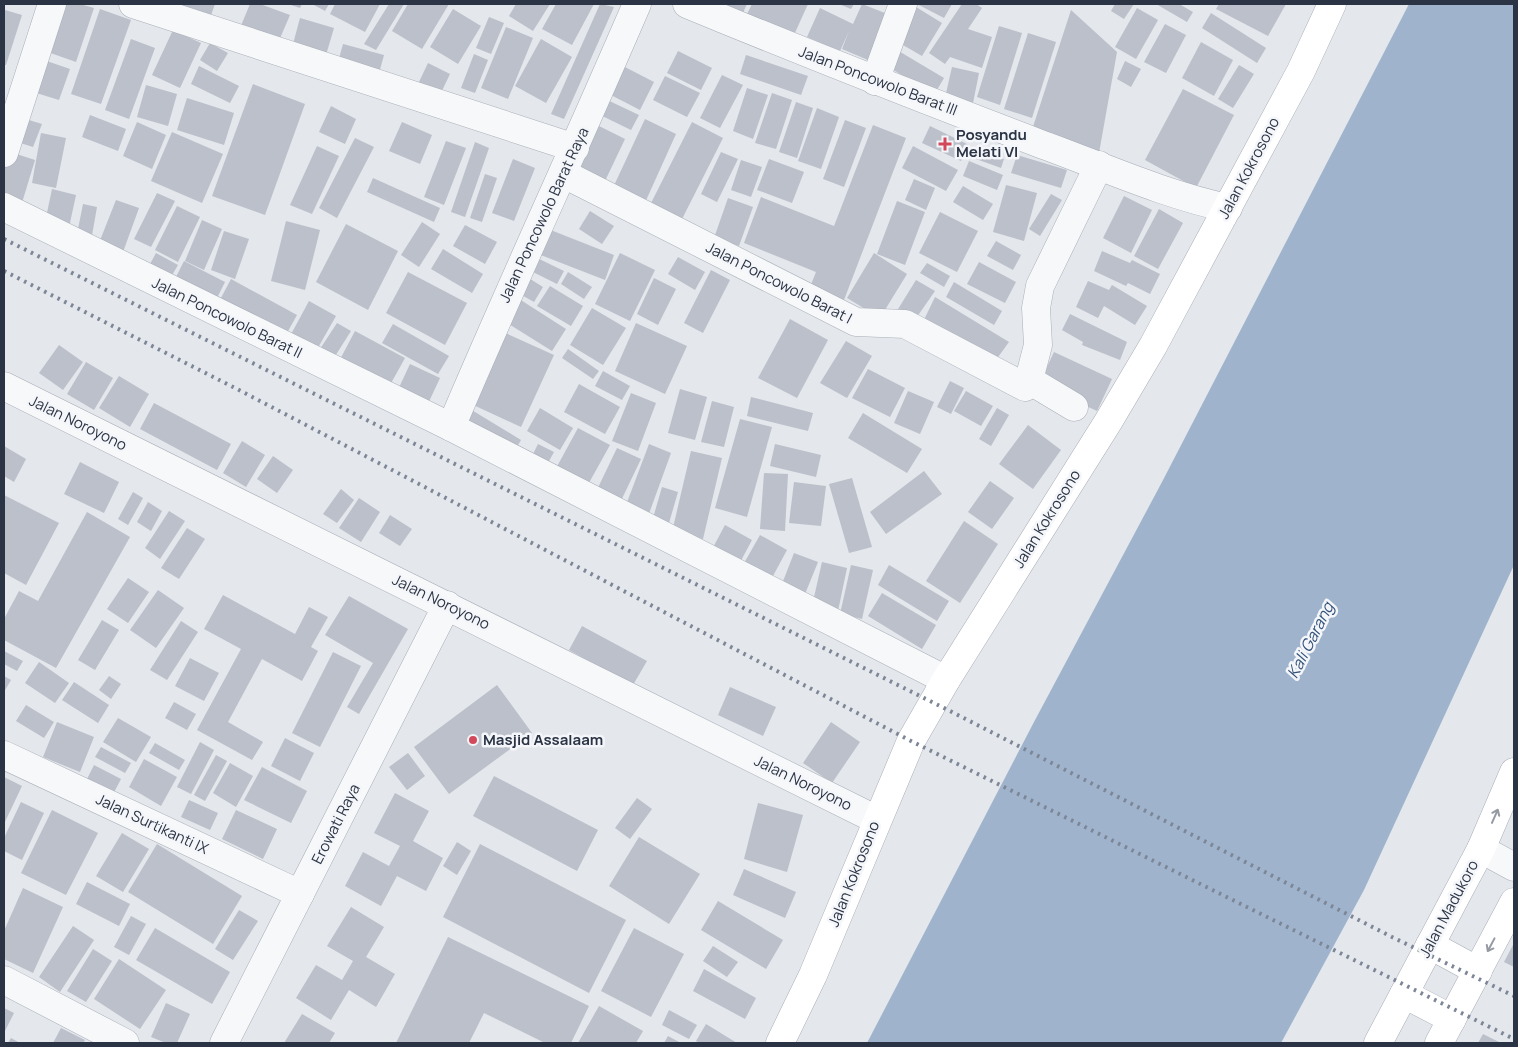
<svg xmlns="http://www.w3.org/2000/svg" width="1518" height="1047" viewBox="0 0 1518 1047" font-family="Manrope,sans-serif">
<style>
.water{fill:#9fb4cc}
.building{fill:#bbc0ca}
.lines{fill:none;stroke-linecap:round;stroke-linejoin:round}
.street-casing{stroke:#a9aeb7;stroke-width:29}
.secondary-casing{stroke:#a9aeb7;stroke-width:29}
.street{stroke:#f7f8fa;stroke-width:28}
.secondary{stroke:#fff;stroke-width:28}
.rail{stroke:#7d8696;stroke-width:4;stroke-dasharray:2.5 5;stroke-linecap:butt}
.oneway{stroke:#959aa2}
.poi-dot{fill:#d1495b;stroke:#f4f6f9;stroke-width:2}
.labels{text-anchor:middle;stroke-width:5;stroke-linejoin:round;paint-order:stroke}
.street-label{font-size:15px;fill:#2b3445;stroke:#f4f6f9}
.poi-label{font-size:15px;font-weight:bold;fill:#2b3445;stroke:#f4f6f9;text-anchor:start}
.water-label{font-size:16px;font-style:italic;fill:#34527a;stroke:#f4f6f9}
</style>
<rect width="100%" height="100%" fill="#e4e7ec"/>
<polygon class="water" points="1409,4 1514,4 1514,565 1364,890 1281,1043 867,1043 1034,722 1162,482"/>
<g class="building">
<polygon points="58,4 80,4 94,8 76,62 42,50"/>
<polygon points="183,4 215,4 210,18 182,7"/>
<polygon points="250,4 260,4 290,15 278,43 240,28"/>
<polygon points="288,4 302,4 300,8"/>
<polygon points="312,4 329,4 325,11"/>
<polygon points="335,4 380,4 365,32 330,14"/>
<polygon points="389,4 404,4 376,50 364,44"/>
<polygon points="408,4 449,4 422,49 392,31"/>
<polygon points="516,4 550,4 533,31 509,16"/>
<polygon points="556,4 594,4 572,45 542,29"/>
<polygon points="600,4 614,7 564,119 551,114"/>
<polygon points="713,4 747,4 738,24"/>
<polygon points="752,4 808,4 794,35 747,14"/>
<polygon points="839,4 854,4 851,9"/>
<polygon points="862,4 895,17 875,63 842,49 849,31 840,51 807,37 820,8 853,24"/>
<polygon points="917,4 952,4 944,18"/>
<polygon points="962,4 976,4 982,8 968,29 992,37 982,68 950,57 945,64 929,53"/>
<polygon points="1115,4 1134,4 1124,19 1111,11"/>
<polygon points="1156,4 1179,4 1193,12 1187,22"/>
<polygon points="1219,4 1286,4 1268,36 1216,9"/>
<polygon points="916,7 942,23 922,56 896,41"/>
<polygon points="1137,8 1158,20 1136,59 1115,47"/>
<polygon points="100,9 131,20 101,104 71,94"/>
<polygon points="453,9 481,26 458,64 430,47"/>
<polygon points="5,10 22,15 6,65 4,65"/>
<polygon points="1071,10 1117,52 1099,153 1031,133"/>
<polygon points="1211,13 1266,48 1257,63 1202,28"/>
<polygon points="489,17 504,23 491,54 476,48"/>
<polygon points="300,18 334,28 326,55 293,44"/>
<polygon points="1165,24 1186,35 1166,73 1144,62"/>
<polygon points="999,26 1022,33 1000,105 977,97"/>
<polygon points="506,27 533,38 508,99 481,88"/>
<polygon points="173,30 201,43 180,88 152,75"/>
<polygon points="1028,33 1056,42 1032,118 1004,109"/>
<polygon points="131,39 155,48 129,119 105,110"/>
<polygon points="541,39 572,57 546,103 515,86"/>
<polygon points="1201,42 1233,60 1214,96 1182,78"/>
<polygon points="210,43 228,53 217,71 200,60"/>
<polygon points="343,44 384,55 379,73 338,62"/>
<polygon points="897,50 944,78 934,95 887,66"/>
<polygon points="678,51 712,68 701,90 667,73"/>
<polygon points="474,54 488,60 475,93 461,88"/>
<polygon points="746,55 808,76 801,95 740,74"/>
<polygon points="41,59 70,69 59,100 30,91"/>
<polygon points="1125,61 1141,69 1131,87 1117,79"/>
<polygon points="428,63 450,74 440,95 418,84"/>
<polygon points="621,65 654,82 640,110 607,93"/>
<polygon points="1239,65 1254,74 1233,108 1218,99"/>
<polygon points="199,66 239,86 230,103 191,84"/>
<polygon points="952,67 979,73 972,108 944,102"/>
<polygon points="722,75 743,85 720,128 700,118"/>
<polygon points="665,76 700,93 687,117 653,100"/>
<polygon points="253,84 305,104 265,215 212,196"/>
<polygon points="146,85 177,94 168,126 137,117"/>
<polygon points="747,88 768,95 753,139 733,131"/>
<polygon points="1183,89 1234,115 1196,188 1145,160"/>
<polygon points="772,93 792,100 776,149 755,143"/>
<polygon points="601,97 639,115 631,130 594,112"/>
<polygon points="187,98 234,113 224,145 177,130"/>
<polygon points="796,102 813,108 797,158 779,152"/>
<polygon points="331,106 356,119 345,144 319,132"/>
<polygon points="817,108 839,117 821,169 798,161"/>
<polygon points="90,115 126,129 118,151 82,137"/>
<polygon points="19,117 42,124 33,147 11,140"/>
<polygon points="645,119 676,134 643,207 611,192"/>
<polygon points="845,120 866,128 844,187 823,179"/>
<polygon points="137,122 166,135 152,169 123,156"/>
<polygon points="402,122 432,135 420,164 389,151"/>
<polygon points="591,122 625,139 605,181 570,164"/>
<polygon points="692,122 723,138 679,225 648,209"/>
<polygon points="873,125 906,138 844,300 810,287 816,272 744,243 761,197 834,226"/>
<polygon points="930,126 969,145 961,161 922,143"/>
<polygon points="172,132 223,154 202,203 151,181"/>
<polygon points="41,133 66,138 56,188 32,183"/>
<polygon points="355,138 374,147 337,218 319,208"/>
<polygon points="446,141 466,148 444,205 424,197"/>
<polygon points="475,142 489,148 465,217 451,212"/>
<polygon points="317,146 339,156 312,214 290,205"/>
<polygon points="913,146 958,170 946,191 902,168"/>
<polygon points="979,150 1004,159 1001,168 976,159"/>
<polygon points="7,151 35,160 21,206 4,201 4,161"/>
<polygon points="721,152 738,159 717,202 701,194"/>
<polygon points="1017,155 1067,170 1061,188 1011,173"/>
<polygon points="513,159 535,168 514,221 492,213"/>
<polygon points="769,159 804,172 792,203 757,190"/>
<polygon points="741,160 762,167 751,197 731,190"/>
<polygon points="969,161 1003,175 997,190 963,176"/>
<polygon points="485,174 497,178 482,222 470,218"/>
<polygon points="373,178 440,208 434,222 367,192"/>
<polygon points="914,179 935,188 926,210 905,200"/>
<polygon points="1006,185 1037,193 1024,241 993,232"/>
<polygon points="963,186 993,204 983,220 953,202"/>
<polygon points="52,189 76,195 68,232 44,227"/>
<polygon points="157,193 175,201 151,247 134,239"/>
<polygon points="1051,194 1062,200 1040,236 1029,229"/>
<polygon points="1124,196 1152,210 1131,253 1103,238"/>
<polygon points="728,198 753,207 739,246 714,238"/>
<polygon points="116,200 139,208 123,252 99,243"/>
<polygon points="897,201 925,212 905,265 877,254"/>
<polygon points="83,204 97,207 91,241 76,239"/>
<polygon points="177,206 200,217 178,262 155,250"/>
<polygon points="1159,209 1183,223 1158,269 1134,256"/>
<polygon points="590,211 614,226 602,244 579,229"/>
<polygon points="940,212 978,231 957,272 919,253"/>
<polygon points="202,220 222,229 204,270 185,261"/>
<polygon points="286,221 320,230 305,290 271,281"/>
<polygon points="422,222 440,234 419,267 401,255"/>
<polygon points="346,224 398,251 368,310 316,282"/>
<polygon points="465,225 497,242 485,264 453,246"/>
<polygon points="543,227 614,255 605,280 533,252"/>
<polygon points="224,231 249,239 235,279 211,270"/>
<polygon points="996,241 1021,255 1013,270 987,256"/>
<polygon points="443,249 483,274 472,293 431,269"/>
<polygon points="1102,251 1130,263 1132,260 1160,274 1150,294 1128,283 1126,286 1094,271"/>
<polygon points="156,253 178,265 165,287 144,275"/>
<polygon points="620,253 655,270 630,321 595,304"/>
<polygon points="874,253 907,274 880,318 847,298"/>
<polygon points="529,254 564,271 557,284 523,267"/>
<polygon points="678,257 705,272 695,290 668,274"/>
<polygon points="184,261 225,282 212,308 171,287"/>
<polygon points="979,262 1016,282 1005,303 967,284"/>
<polygon points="927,263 950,276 944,287 920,273"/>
<polygon points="711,270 730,280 703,333 684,323"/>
<polygon points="408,272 467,303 445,345 386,313"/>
<polygon points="568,272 592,287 584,299 561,284"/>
<polygon points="527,277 543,287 534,302 518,293"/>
<polygon points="654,278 676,289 658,325 637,314"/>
<polygon points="231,279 297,315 282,342 214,311"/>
<polygon points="916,280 935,291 912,324 895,314"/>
<polygon points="1088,281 1109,290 1112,285 1147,306 1135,325 1104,306 1098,318 1076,307"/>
<polygon points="954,282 1002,311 994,325 946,297"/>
<polygon points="550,286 583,306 571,326 537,306"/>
<polygon points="513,295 566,329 552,351 499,318"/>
<polygon points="935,297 1009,342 993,364 922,324"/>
<polygon points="309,301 336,316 315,353 289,338"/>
<polygon points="592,308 626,328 603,365 570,345"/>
<polygon points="1070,314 1127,342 1120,360 1082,345 1083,342 1062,330"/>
<polygon points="790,319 828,340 797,398 758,378"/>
<polygon points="337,323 351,331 332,361 318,352"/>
<polygon points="636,323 687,346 665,394 615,371"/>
<polygon points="393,324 449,356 438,374 382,343"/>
<polygon points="355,331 405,358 385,394 336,367"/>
<polygon points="501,331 554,355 521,427 469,403"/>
<polygon points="846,341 872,356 847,398 820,383"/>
<polygon points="59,345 83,362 63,390 39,373"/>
<polygon points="568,349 599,371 593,379 562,358"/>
<polygon points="1054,352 1112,379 1097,411 1039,384"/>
<polygon points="86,362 113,378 94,410 67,394"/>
<polygon points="410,364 440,378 425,410 395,396"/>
<polygon points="868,369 905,388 890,417 852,398"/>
<polygon points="603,371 630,386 622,400 595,386"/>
<polygon points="119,376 149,394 130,427 99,408"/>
<polygon points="950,381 964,388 951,414 937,407"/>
<polygon points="579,384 620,407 605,434 564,412"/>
<polygon points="680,389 707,397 695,440 668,433"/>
<polygon points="908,391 934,402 920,434 894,423"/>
<polygon points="966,391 993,406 981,426 954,411"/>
<polygon points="631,393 656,403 638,451 612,441"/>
<polygon points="751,397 813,413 808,431 747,416"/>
<polygon points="712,401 734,407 724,447 701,442"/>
<polygon points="154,403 231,444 217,470 140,429"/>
<polygon points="540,408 573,428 560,450 527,431"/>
<polygon points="997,408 1009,415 991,446 979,439"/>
<polygon points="470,409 521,440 513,454 462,424"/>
<polygon points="863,413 922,449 907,473 848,438"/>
<polygon points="740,419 772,427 747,517 715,508"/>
<polygon points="1028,425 1061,450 1033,489 999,464"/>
<polygon points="578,428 610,445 585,490 554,472"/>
<polygon points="242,441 265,455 246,487 223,473"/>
<polygon points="538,444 554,452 543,472 528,464"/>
<polygon points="649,444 671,453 646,522 623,513"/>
<polygon points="775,444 821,455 816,477 770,466"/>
<polygon points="4,446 26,459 14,482 4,476"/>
<polygon points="617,448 641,459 618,507 594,496"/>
<polygon points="691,451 722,458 703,539 672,532"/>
<polygon points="273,456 293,470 277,493 257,479"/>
<polygon points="80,462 119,482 104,513 64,494"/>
<polygon points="924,471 942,494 886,534 870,512"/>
<polygon points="764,473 788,474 785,531 760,529"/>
<polygon points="852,478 872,547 849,553 829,484"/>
<polygon points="990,481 1014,498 992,529 968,512"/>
<polygon points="794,482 826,486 821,526 789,523"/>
<polygon points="662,487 678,492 667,530 651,525"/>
<polygon points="341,489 354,500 337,523 323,514"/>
<polygon points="133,492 143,498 128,525 118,519"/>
<polygon points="4,495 59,523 26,585 4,573"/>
<polygon points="359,498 380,512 361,542 339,528"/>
<polygon points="148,502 162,511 151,531 137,522"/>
<polygon points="169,511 185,521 160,559 145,548"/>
<polygon points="87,512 130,537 56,668 4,640 4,619 19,591 38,601"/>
<polygon points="390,515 412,529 400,546 379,533"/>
<polygon points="964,521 998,544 960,603 926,581"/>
<polygon points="725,525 752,540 736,570 709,555"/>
<polygon points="187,528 205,539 179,579 161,568"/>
<polygon points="760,535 787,550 767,587 739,572"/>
<polygon points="794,553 818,562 803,599 780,589"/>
<polygon points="822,562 847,568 838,611 812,606"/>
<polygon points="851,565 873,570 862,619 840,614"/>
<polygon points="889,565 949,601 937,621 878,585"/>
<polygon points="128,578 149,592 128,623 107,609"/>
<polygon points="158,590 184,608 156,648 130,630"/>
<polygon points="882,593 936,625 922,649 868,616"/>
<polygon points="223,595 295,634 309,607 328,617 311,647 318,651 302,681 262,659 228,722 263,742 252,760 197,730 241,649 204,629"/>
<polygon points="349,596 408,629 359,714 347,707 373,663 325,635"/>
<polygon points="102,620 119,630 95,670 78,660"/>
<polygon points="181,621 198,632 167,680 150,670"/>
<polygon points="582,626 647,661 633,685 569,650"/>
<polygon points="4,651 23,661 17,671 4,664"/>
<polygon points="333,652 361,666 320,747 292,733"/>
<polygon points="190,658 219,673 204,701 175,686"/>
<polygon points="39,662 69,683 55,703 25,683"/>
<polygon points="4,676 11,680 4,692"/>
<polygon points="109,676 121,684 111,699 99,690"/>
<polygon points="74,682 109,705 98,723 62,700"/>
<polygon points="497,685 532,733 449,794 414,747"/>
<polygon points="730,687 776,707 763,736 718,715"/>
<polygon points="174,702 196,714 187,730 165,718"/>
<polygon points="26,705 54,722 44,738 16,721"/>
<polygon points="118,718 151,737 136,762 103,742"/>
<polygon points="57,722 94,737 80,772 43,757"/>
<polygon points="831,722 860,742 832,783 803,763"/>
<polygon points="285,738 314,753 300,781 271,766"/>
<polygon points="200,742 214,750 191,794 177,787"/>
<polygon points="155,743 185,760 179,770 149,753"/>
<polygon points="101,747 131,763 125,773 95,757"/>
<polygon points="408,753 425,776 407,790 389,767"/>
<polygon points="216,755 227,761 205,801 194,795"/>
<polygon points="144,759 177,777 161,806 129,787"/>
<polygon points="230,763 253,776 236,807 213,793"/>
<polygon points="94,765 121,779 111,798 84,785"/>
<polygon points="262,767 307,791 291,823 244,800"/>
<polygon points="494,776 598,830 577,871 473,816"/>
<polygon points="4,777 22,786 4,824"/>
<polygon points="395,793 429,811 413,841 443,858 426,891 397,876 381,906 345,886 363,852 389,866 400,846 374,833"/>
<polygon points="637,798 652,809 630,839 615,828"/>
<polygon points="189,800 218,813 210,830 181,817"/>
<polygon points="21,802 44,813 22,860 4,851 4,838"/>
<polygon points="758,803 803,815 787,872 744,859"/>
<polygon points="52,810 98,833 66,895 21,873"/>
<polygon points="236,810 277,829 263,859 222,839"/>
<polygon points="122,833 149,849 123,892 96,876"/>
<polygon points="639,837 700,874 669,924 609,886"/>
<polygon points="457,842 471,851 457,875 443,866"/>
<polygon points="157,844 242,896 213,944 128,892"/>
<polygon points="480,844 626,920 589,993 443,917"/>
<polygon points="744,869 796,892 785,918 733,895"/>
<polygon points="87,882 130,904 119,926 76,904"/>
<polygon points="23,888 63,907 33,973 4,959 4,931"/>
<polygon points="718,901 783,940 766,969 701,930"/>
<polygon points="351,907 384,927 366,957 395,974 376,1007 349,990 331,1020 296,998 316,965 342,980 353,961 327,946"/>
<polygon points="239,910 258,921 233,960 215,949"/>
<polygon points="131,916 146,924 129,955 114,947"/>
<polygon points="73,926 94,940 60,992 39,977"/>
<polygon points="155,928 230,972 212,1004 136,960"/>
<polygon points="634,928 684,954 651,1017 601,991"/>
<polygon points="448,937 589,1006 571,1043 545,1043 484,1013 469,1043 396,1043"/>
<polygon points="1514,943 1514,967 1504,962"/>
<polygon points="713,946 738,962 727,977 703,961"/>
<polygon points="93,949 112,961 86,1002 67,991"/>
<polygon points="119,959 166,990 140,1029 94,999"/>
<polygon points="704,969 756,998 745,1019 693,991"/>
<polygon points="166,1003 190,1014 177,1043 166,1043 151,1037"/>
<polygon points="599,1006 643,1031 636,1043 578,1043"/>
<polygon points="4,1008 14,1013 4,1033"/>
<polygon points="669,1010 697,1025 689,1039 662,1025"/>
<polygon points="302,1014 335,1033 329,1043 284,1043"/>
<polygon points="706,1024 737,1043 699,1043 696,1041"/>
<polygon points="61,1028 85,1040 83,1043 53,1043"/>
<polygon points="1483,1034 1501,1043 1478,1043"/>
<polygon points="668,1036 681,1043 664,1043"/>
<polygon points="11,1038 20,1043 8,1043"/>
</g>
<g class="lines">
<defs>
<g id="street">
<polyline points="133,4 575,148"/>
<path d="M 687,4 C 803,52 920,98 1038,143 C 1099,165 1165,195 1228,208"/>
<polyline points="875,81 903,4"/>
<polyline points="4,153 52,4"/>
<polyline points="564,174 856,322 905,324 1025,387 1029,380 1074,407"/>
<polyline points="4,207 451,427 946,680"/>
<polyline points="1029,380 1038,345 1036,308 1040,286 1099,165"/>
<polyline points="4,386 877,820"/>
<path d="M 451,427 C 511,285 576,146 637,4"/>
<polyline points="4,755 300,894"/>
<polyline points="1481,849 1514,867"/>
<polyline points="4,980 125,1043"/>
<polyline points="224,1043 447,605"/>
</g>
<g id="secondary">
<polyline points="1430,945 1478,971"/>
<polyline points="1404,994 1452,1019"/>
<polyline points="780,1043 813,975 911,741 946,680 1108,422 1153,346 1301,71 1332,4"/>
<polyline points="1378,1043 1481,849 1514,772"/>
<polyline points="1439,1043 1514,902"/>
</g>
</defs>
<use href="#street" class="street-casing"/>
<use href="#secondary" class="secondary-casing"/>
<use href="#street" class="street"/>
<use href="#secondary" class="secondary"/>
<g class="rail">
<polyline points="4,239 952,712 1392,937 1514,996"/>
<polyline points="4,271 239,390 911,741 1514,1039"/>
</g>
</g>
<defs><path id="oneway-shaft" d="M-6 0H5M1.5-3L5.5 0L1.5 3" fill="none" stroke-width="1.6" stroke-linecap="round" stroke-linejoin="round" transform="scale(1.25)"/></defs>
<g class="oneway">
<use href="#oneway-shaft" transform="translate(1495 816) rotate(-66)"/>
<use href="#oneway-shaft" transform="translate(1491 945) rotate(118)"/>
</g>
<g class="poi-dot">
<path d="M942.5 136.5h5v5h5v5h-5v5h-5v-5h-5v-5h5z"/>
<circle cx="473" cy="740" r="5"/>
</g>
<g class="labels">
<g class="street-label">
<text transform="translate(878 81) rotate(21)" y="5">Jalan Poncowolo Barat III</text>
<text transform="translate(1249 168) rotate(-62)" y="5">Jalan Kokrosono</text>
<text transform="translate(544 215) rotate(-65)" y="5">Jalan Poncowolo Barat Raya</text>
<text transform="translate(779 283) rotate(27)" y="5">Jalan Poncowolo Barat I</text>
<text transform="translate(227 318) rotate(26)" y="5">Jalan Poncowolo Barat II</text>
<text transform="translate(78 423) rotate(26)" y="5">Jalan Noroyono</text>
<text transform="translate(1047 519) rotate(-58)" y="5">Jalan Kokrosono</text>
<text transform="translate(441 602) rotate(26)" y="5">Jalan Noroyono</text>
<text transform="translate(803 783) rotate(26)" y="5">Jalan Noroyono</text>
<text transform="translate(152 824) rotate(25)" y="5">Jalan Surtikanti IX</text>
<text transform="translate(336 824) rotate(-63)" y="5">Erowati Raya</text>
<text transform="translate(854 874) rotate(-68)" y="5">Jalan Kokrosono</text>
<text transform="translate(1449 909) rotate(-62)" y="5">Jalan Madukoro</text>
</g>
<g class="poi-label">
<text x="956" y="140">Posyandu<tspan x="956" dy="17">Melati VI</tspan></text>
<text x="483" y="745">Masjid Assalaam</text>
</g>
<g class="water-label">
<text transform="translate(1310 640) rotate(-63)" y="6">Kali Garang</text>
</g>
</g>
<rect width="1518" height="1047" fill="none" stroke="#2b3445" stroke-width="10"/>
</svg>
